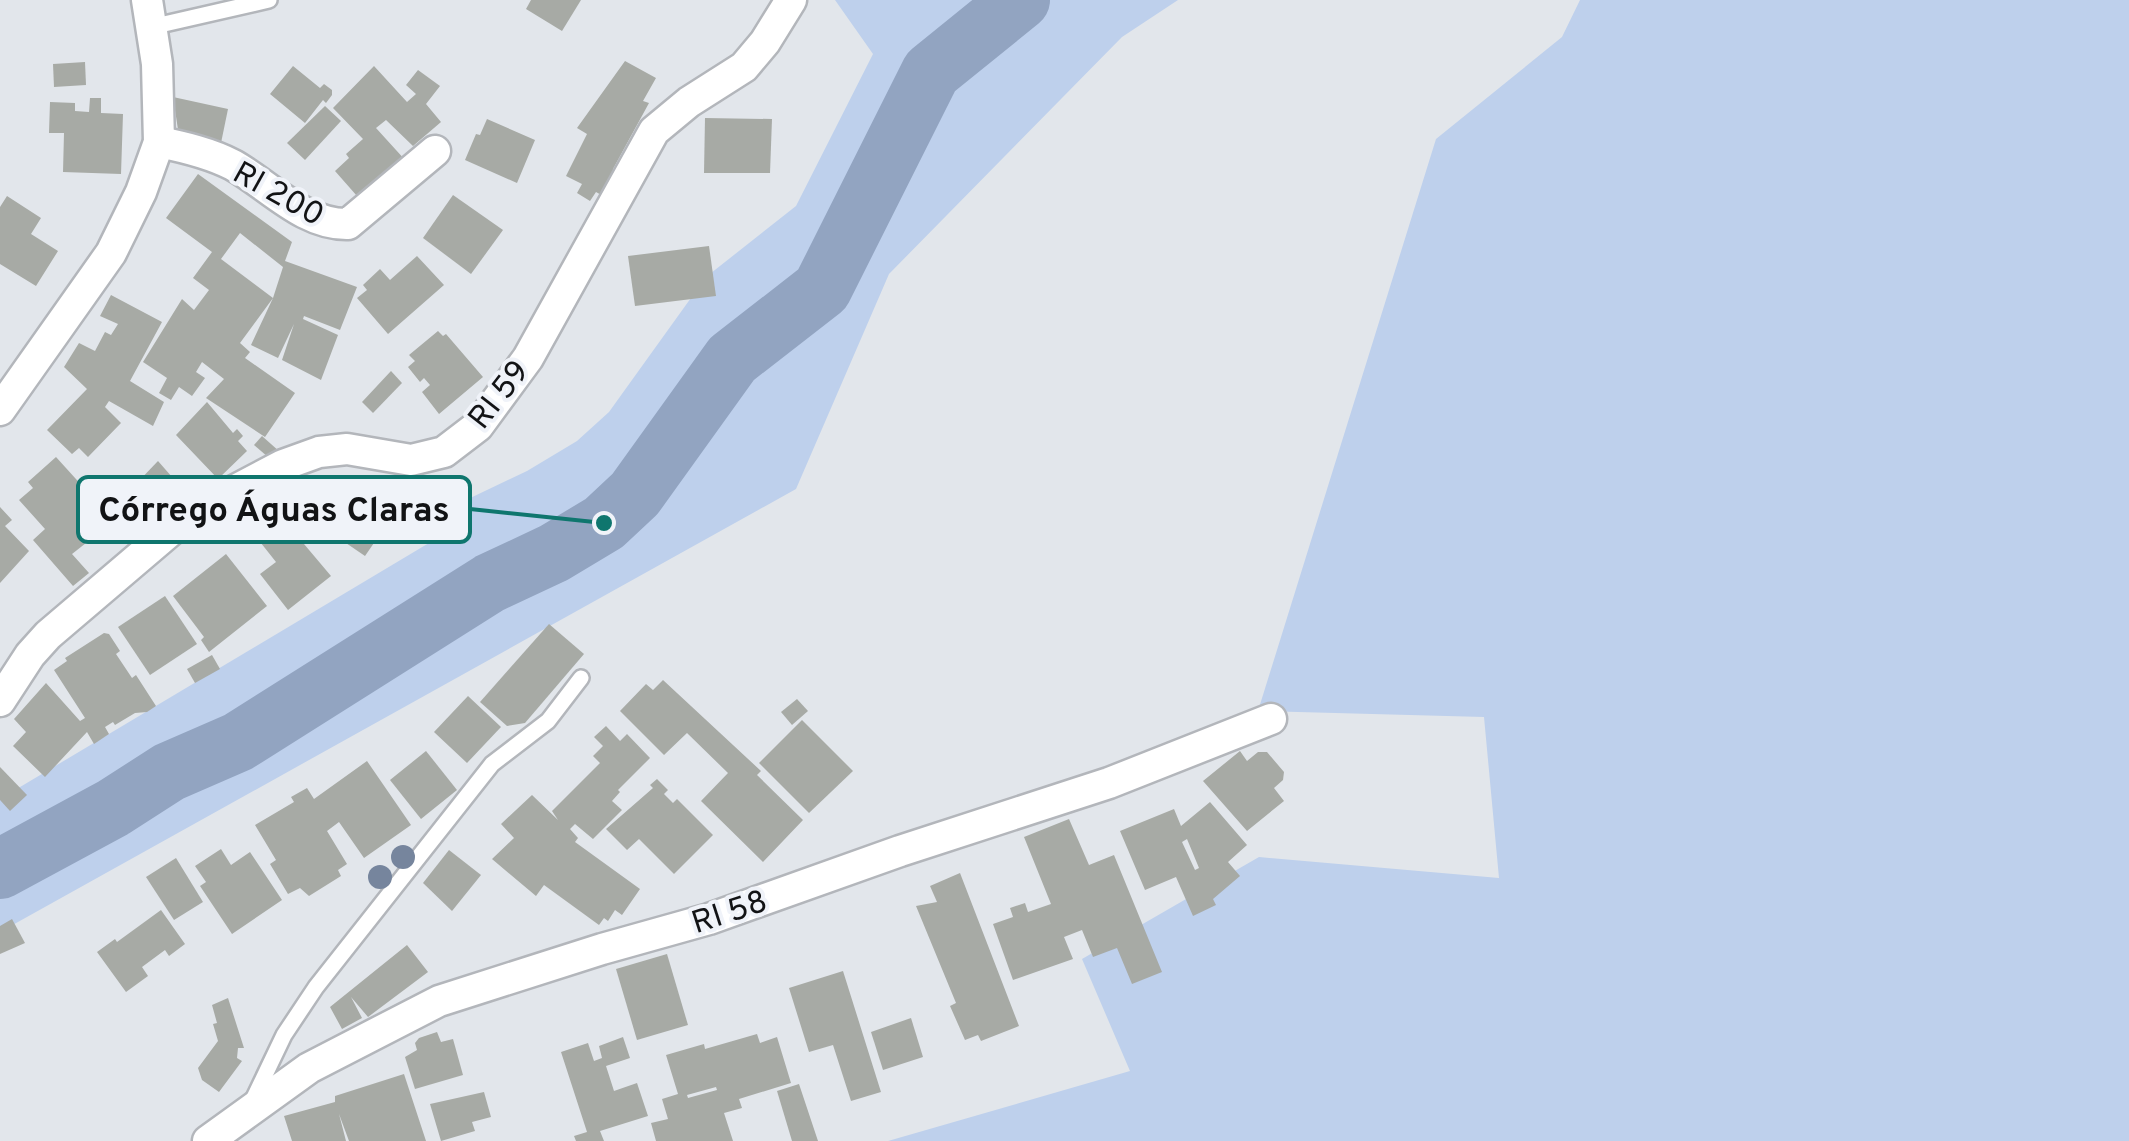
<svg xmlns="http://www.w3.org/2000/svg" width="2129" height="1141" viewBox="0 0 2129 1141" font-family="Overpass,sans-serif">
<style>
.green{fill:#bed0ec}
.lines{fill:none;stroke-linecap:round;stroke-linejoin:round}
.river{stroke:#92a4c1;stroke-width:60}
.building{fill:#a7aaa5;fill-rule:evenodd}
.lane-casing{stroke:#b3b6bb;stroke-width:20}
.street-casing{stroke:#b3b6bb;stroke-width:35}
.lane{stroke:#fff;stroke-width:15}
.street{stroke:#fff;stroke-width:30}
.tree{fill:#76859d}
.labels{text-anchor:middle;stroke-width:8;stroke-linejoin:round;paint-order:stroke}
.street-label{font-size:32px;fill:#121315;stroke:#f0f3f9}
.leader{fill:none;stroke:#0f766e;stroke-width:4}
.callout-dot{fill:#0f766e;stroke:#f0f3f9;stroke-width:4}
.callout{fill:#f0f3f9;stroke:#0f766e;stroke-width:4}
.callout-label{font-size:35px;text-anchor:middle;font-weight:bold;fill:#121315}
</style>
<rect width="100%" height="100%" fill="#e2e6eb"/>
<g class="green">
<polygon points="835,0 1178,0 1122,37 889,274 796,489 0,932 0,799 444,534 464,501 527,471 577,441 609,412 706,277 796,206 873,54"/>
<polygon points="1580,0 2129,0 2129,1141 888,1141 1130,1071 1082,959 1259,857 1499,878 1484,717 1258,711 1436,139 1562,37"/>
</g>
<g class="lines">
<polyline class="river" points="0,869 113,808 169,772 238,742 490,583 554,553 604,523 635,494 732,359 822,289 931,72 1020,0"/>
</g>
<g class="building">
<polygon points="531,0 581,0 562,31 526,9"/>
<polygon points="625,61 656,78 643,101 649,103 613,169 616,171 603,196 596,192 590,201 577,193 582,184 566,176 587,134 577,128"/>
<polygon points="85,62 86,85 54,87 53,64"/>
<polygon points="293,66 320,88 324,84 332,90 332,95 326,103 323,100 305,123 270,94"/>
<polygon points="374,66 407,102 416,94 406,85 418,70 440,86 426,104 441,122 413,146 386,120 376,128 406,161 375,187 372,183 357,196 335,171 349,158 346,154 363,139 333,108"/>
<polygon points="173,97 228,109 221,143 179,136"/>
<polygon points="90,98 101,98 101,113 123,114 121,174 63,172 64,133 49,133 50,102 75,103 75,111 89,112"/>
<polygon points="325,106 341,121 305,160 287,143"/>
<polygon points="705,118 772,119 770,173 704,173"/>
<polygon points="487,119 535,140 517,183 465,160 476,134 480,135"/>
<path d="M 198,174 L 292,242 L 285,261 L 357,287 L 340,330 L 304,316 L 303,319 L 338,335 L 321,380 L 282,360 L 294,324 L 278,358 L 251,345 L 273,298 L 240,343 L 250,352 L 245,358 L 295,393 L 265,437 L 206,398 L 224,379 L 202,362 L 196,372 L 205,378 L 192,396 L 179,387 L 171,400 L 159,393 L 167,378 L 143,362 L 182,299 L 194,310 L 209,290 L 193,278 L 212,252 L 166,218 ZM 240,233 L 283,267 L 273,298 L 221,259 Z"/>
<polygon points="453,195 503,230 471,274 423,238"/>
<polygon points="7,196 41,218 31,234 58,251 36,286 0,264 0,207"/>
<polygon points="709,246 716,296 635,306 628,256"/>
<polygon points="417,256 444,285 388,334 357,298 367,290 363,285 380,269 390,280"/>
<polygon points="111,295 162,322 130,381 164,402 153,426 109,401 105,407 121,423 88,457 79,448 72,454 47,430 87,389 64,367 79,343 95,351 105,332 111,335 118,324 100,316"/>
<polygon points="438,331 443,336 446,334 483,377 439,414 422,392 430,385 424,378 420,382 408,367 415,361 409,355"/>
<polygon points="391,371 402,383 373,413 362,402"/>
<polygon points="207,402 233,433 237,429 243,436 238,441 247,451 218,479 176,435"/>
<polygon points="262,436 280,452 268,457 254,445"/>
<polygon points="56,457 114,521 72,554 89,573 73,586 33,540 45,529 19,500 33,488 28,482"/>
<polygon points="158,461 179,485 131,531 112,509"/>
<polygon points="359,477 400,505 365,556 324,528"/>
<polygon points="275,501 307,542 304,544 331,576 288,610 260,574 276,562 246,524"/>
<polygon points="0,507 12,520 5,526 29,551 0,583"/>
<polygon points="226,554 267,606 209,652 201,640 204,637 173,596"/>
<polygon points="165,596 197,644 150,675 118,627"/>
<polygon points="549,624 584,654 525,723 507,726 480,702"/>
<polygon points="104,633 109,634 120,651 116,654 132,678 136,675 156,706 147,712 135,713 115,725 113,722 105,727 109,734 94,744 87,732 45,777 13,746 26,732 14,719 46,683 80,721 85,718 54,670 67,661 65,658"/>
<polygon points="212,655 220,669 195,683 187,669"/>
<polygon points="663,680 761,771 757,775 803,820 763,862 701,801 728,773 687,733 664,755 620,711 646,684 653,690"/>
<polygon points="468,696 501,727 467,763 434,732"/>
<polygon points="797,699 808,711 792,725 781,712"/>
<polygon points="802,720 853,771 809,813 759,763"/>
<polygon points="606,726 620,741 627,734 650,758 618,790 620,792 612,801 622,810 593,839 575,824 570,829 578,838 575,842 640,889 622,915 615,910 608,921 604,918 599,925 544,885 536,896 492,859 514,838 501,824 532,795 558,820 552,811 600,763 593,756 603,746 594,737"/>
<polygon points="426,751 457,790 421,819 390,780"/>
<polygon points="1240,751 1247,761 1258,752 1267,752 1284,772 1283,780 1274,788 1284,801 1247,831 1203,781"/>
<polygon points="367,761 411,825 364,858 339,822 327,831 347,864 338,870 341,876 309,896 300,888 288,894 270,864 276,860 255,825 294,802 291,797 307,788 314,799"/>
<polygon points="0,767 27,795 10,811 0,800"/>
<polygon points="657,779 668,790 664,794 673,803 677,799 713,835 674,874 639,839 627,850 606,829 653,788 650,785"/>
<path d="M 1210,802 L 1247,845 L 1228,862 L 1240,876 L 1213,899 L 1216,905 L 1193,916 L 1176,877 L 1145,890 L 1120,831 L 1174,809 L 1181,826 ZM 1187,839 L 1199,868 L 1195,870 L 1182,842 Z"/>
<polygon points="1069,819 1089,865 1114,855 1162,972 1132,984 1117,948 1093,957 1082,930 1064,937 1073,959 1013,980 993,924 1013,917 1010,908 1025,903 1028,912 1051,904 1024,837"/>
<polygon points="221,849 231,865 250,852 282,900 232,934 200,886 206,882 195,866"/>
<polygon points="449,850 481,875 452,911 423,883"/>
<polygon points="176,858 203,902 174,920 146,877"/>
<polygon points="960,873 1019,1026 981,1041 978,1035 965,1040 950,1006 956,1003 916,906 937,902 930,886"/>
<polygon points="161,910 185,944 169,956 165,950 142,967 148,976 126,992 97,952 115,939 117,942"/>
<polygon points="12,919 25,943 0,954 0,926"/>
<polygon points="407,945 428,972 368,1017 351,997 362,1018 342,1029 330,1007"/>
<polygon points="667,954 688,1025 637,1040 616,969"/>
<polygon points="843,971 881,1092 851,1101 833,1045 809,1052 789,988"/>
<polygon points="228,998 244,1048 238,1048 237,1058 242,1061 219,1092 202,1080 198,1068 218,1041 213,1024 217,1023 212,1005"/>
<polygon points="911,1018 923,1057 883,1070 871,1032"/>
<polygon points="437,1032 441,1042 453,1039 463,1075 415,1089 405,1057 417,1050 415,1043 419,1038"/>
<path d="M 757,1034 L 760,1043 L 777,1037 L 791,1083 L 739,1099 L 742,1108 L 724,1113 L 733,1141 L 656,1141 L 651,1123 L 668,1119 L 662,1099 L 678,1094 L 666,1055 L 704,1044 L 705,1049 ZM 716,1087 L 717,1090 L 688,1098 L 687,1095 Z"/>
<polygon points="623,1037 630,1058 606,1066 614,1091 637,1083 648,1116 600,1131 604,1141 576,1141 574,1136 587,1132 561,1052 588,1043 594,1061 602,1058 599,1046"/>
<polygon points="404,1074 426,1141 349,1141 339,1114 346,1141 292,1141 284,1116 335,1102 335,1096"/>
<polygon points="799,1084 818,1141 792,1141 777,1091"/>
<polygon points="484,1092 491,1117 472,1122 475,1131 441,1141 430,1104"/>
</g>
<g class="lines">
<defs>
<g id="lane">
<polyline points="151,27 269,0"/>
<polyline points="252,1102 284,1035 316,987 492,764 548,721 581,678"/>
</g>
<g id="street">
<path d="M 159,142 C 184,147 210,153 233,165 C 270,186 304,225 348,224 L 435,151"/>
<polyline points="0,410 111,253 141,192 159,142 157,64 147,0"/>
<polyline points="0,701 30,655 48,635 190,514 283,465 319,452 347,449 411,460 444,452 478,426 528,358 654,131 689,102 744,67 765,42 791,0"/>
<polyline points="208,1141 309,1068 439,1001 602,949 709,919 900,851 1109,783 1271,719"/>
</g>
</defs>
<use href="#lane" class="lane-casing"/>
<use href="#street" class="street-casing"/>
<use href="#lane" class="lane"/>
<use href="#street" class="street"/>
</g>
<g class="tree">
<circle cx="403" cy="857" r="12"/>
<circle cx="380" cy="877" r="12"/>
</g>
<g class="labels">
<g class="street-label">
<text transform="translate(279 193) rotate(29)" y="11">RI 200</text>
<text transform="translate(498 394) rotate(-52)" y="11">RI 59</text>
<text transform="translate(729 911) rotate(-18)" y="11">RI 58</text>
</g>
</g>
<path class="leader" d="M604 523L470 509"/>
<circle class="callout-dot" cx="604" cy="523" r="10"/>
<rect class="callout" x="78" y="477" width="392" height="65" rx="10"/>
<g class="callout-label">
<text x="274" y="521">Córrego Águas Claras</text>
</g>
</svg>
